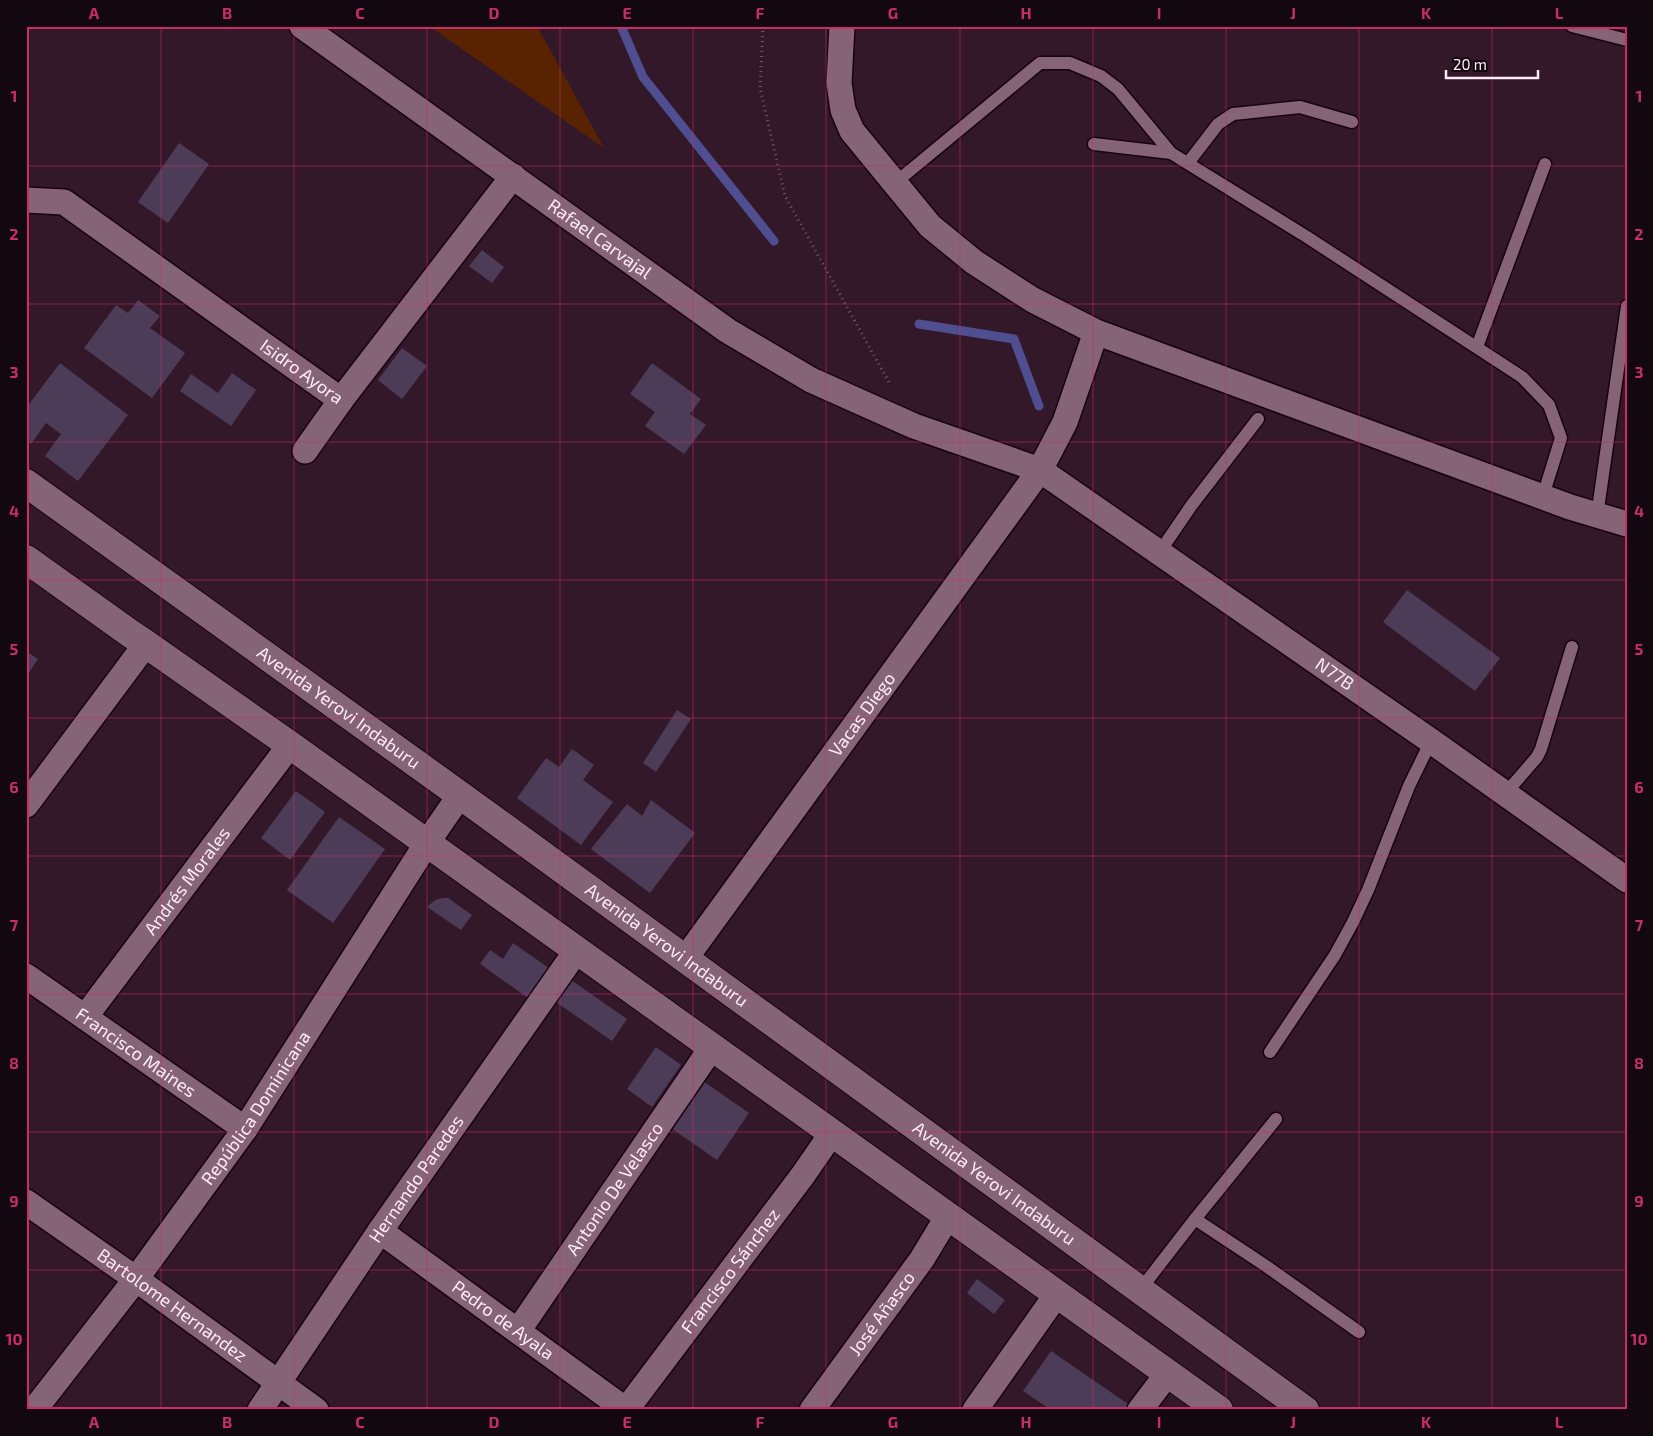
<svg xmlns="http://www.w3.org/2000/svg" width="1653" height="1436" viewBox="0 0 1653 1436" font-family="'Exo 2',sans-serif">
<style>
.green{fill:#592302}
.lines{fill:none;stroke-linecap:round;stroke-linejoin:round}
.stream{stroke:#4f4e91;stroke-width:9}
.building{fill:#4d3c57}
.service-casing{stroke:#190311;stroke-width:15}
.minor-casing{stroke:#190311;stroke-width:28}
.tertiary-casing{stroke:#190311;stroke-width:30}
.path{stroke:#715968;stroke-width:3;stroke-dasharray:1 4;stroke-linecap:butt}
.service{stroke:#856477;stroke-width:12}
.minor{stroke:#856477;stroke-width:25}
.tertiary{stroke:#856477;stroke-width:28}
.grid{fill:none;stroke:#c82d6a;stroke-width:1;stroke-opacity:0.55}
.labels{text-anchor:middle;stroke-width:4;stroke-linejoin:round;paint-order:stroke}
.street-label{font-size:18px;fill:#feebf5;stroke:#13080f}
.neatline{fill:none;stroke:#c82d6a;stroke-width:2}
.grid-label{font-size:16px;text-anchor:middle;font-weight:bold;fill:#c82d6a}
</style>
<rect width="100%" height="100%" fill="#331829"/>
<polygon class="green" points="429,26 537,26 604,148"/>
<g class="lines">
<g class="stream">
<polyline points="621,26 643,77 774,241"/>
<polyline points="919,324 1014,339 1039,406"/>
</g>
</g>
<g class="building">
<polygon points="179,143 209,164 168,223 138,202"/>
<polygon points="482,250 504,267 492,283 469,266"/>
<polygon points="138,300 160,316 150,328 185,353 152,398 84,348 116,305 128,313"/>
<polygon points="402,348 427,366 402,399 378,380"/>
<polygon points="60,363 128,415 78,481 45,456 61,434 46,423 31,444 26,440 26,408"/>
<polygon points="652,363 701,399 690,414 706,425 684,454 645,426 655,412 630,394"/>
<polygon points="232,373 256,390 231,426 180,391 191,374 218,393"/>
<polygon points="1407,590 1500,658 1475,691 1383,622"/>
<polygon points="26,651 38,659 26,677"/>
<polygon points="677,710 691,719 656,772 643,763"/>
<polygon points="572,749 594,765 583,780 613,802 581,845 517,798 546,758 559,767"/>
<polygon points="296,791 325,812 290,860 261,838"/>
<polygon points="651,800 695,833 650,893 591,849 627,804 642,816"/>
<polygon points="339,817 385,849 333,923 287,890"/>
<polygon points="443,898 448,898 472,915 461,930 427,907 435,900"/>
<polygon points="513,943 549,968 528,998 480,964 490,950 503,959"/>
<polygon points="571,980 627,1019 612,1041 556,1002"/>
<polygon points="656,1047 681,1065 652,1107 627,1089"/>
<polygon points="703,1081 749,1113 717,1160 671,1128"/>
<polygon points="977,1279 1005,1300 994,1314 967,1293"/>
<polygon points="1051,1351 1128,1404 1124,1410 1051,1410 1023,1391"/>
</g>
<g class="lines">
<defs>
<g id="service">
<polyline points="1572,26 1627,40"/>
<polyline points="1094,144 1171,153"/>
<polyline points="1188,163 1218,124 1233,114 1300,107 1352,122"/>
<polyline points="895,183 1040,63 1070,63 1101,76 1118,89 1171,153 1307,237 1522,377 1549,405 1561,438 1543,496"/>
<polyline points="1477,347 1545,164"/>
<polyline points="1597,516 1627,306"/>
<polyline points="1159,553 1191,506 1258,419"/>
<polyline points="1505,794 1537,757 1541,749 1572,647"/>
<polyline points="1270,1052 1335,955 1353,922 1368,890 1409,786 1431,741"/>
<polyline points="1195,1219 1266,1266 1359,1332"/>
<polyline points="1140,1290 1195,1219 1276,1119"/>
</g>
<g id="minor">
<path id="s1" d="M 302,26 L 728,331 L 811,380 L 914,426 L 1040,470 L 1431,741 L 1627,880"/>
<polyline points="842,26 839,83 843,110 852,131 930,226 974,262 1033,300 1096,332 1570,507 1627,524"/>
<path id="s2" d="M 26,200 L 64,202 L 341,400"/>
<polyline points="305,451 341,400 513,176"/>
<polyline points="26,805 146,644"/>
<path id="s3" d="M 685,959 L 1040,470 L 1065,422 L 1096,332"/>
<path id="s4" d="M 26,976 L 245,1129"/>
<path id="s5" d="M 85,1017 L 290,745"/>
<path id="s6" d="M 26,1202 L 136,1279 L 316,1410"/>
<path id="s7" d="M 380,1231 L 626,1410 L 803,1175 L 832,1133"/>
<path id="s8" d="M 518,1331 L 712,1047"/>
<path id="s9" d="M 34,1410 L 136,1279 L 245,1129 L 427,843 L 460,795"/>
<path id="s10" d="M 260,1410 L 380,1231 L 577,950"/>
<path id="s11" d="M 812,1410 L 922,1259 L 948,1216"/>
<polyline points="975,1410 1057,1294"/>
<polyline points="1140,1410 1168,1373"/>
</g>
<g id="tertiary">
<path id="s12" d="M 26,483 L 460,795 L 1305,1410"/>
<polyline points="26,559 131,634 146,644 290,745 1219,1410"/>
</g>
</defs>
<use href="#service" class="service-casing"/>
<use href="#minor" class="minor-casing"/>
<use href="#tertiary" class="tertiary-casing"/>
<polyline class="path" points="763,26 760,88 785,196 890,384"/>
<use href="#service" class="service"/>
<use href="#minor" class="minor"/>
<use href="#tertiary" class="tertiary"/>
</g>
<path class="grid" d="M 161,26 L 161,1410M 294,26 L 294,1410M 427,26 L 427,1410M 560,26 L 560,1410M 693,26 L 693,1410M 826,26 L 826,1410M 960,26 L 960,1410M 1093,26 L 1093,1410M 1226,26 L 1226,1410M 1359,26 L 1359,1410M 1492,26 L 1492,1410M 26,166 L 1627,166M 26,304 L 1627,304M 26,442 L 1627,442M 26,580 L 1627,580M 26,718 L 1627,718M 26,856 L 1627,856M 26,994 L 1627,994M 26,1132 L 1627,1132M 26,1270 L 1627,1270"/>
<g class="labels">
<g class="street-label">
<text dy="6" stroke="none"><textPath href="#s1" startOffset="366">Rafael Carvajal</textPath></text>
<text dy="6" stroke="none"><textPath href="#s2" startOffset="330">Isidro Ayora</textPath></text>
<text dy="6" stroke="none"><textPath href="#s1" startOffset="1225">N77B</textPath></text>
<text dy="6" stroke="none"><textPath href="#s12" startOffset="385">Avenida Yerovi Indaburu</textPath></text>
<text dy="6" stroke="none"><textPath href="#s3" startOffset="302">Vacas Diego</textPath></text>
<text dy="6" stroke="none"><textPath href="#s5" startOffset="170">Andrés Morales</textPath></text>
<text dy="6" stroke="none"><textPath href="#s12" startOffset="790">Avenida Yerovi Indaburu</textPath></text>
<text dy="6" stroke="none"><textPath href="#s4" startOffset="134">Francisco Maines</textPath></text>
<text dy="6" stroke="none"><textPath href="#s9" startOffset="375">República Dominicana</textPath></text>
<text dy="6" stroke="none"><textPath href="#s10" startOffset="279">Hernando Paredes</textPath></text>
<text dy="6" stroke="none"><textPath href="#s12" startOffset="1195">Avenida Yerovi Indaburu</textPath></text>
<text dy="6" stroke="none"><textPath href="#s8" startOffset="172">Antonio De Velasco</textPath></text>
<text dy="6" stroke="none"><textPath href="#s7" startOffset="478">Francisco Sánchez</textPath></text>
<text dy="6" stroke="none"><textPath href="#s6" startOffset="179">Bartolome Hernandez</textPath></text>
<text dy="6" stroke="none"><textPath href="#s11" startOffset="119">José Añasco</textPath></text>
<text dy="6" stroke="none"><textPath href="#s7" startOffset="152">Pedro de Ayala</textPath></text>
</g>
</g>
<rect width="1653" height="1436" fill="none" stroke="#13080f" stroke-width="55"/>
<path d="M1446 70v8h92v-8" fill="none" stroke="#feebf5" stroke-width="2.5"/>
<text x="1453" y="70" font-size="15" fill="#feebf5" stroke="#13080f" stroke-width="4" paint-order="stroke">20 m</text>
<rect x="28" y="28" width="1598" height="1380" class="neatline"/>
<g class="grid-label">
<text x="94" y="19">A</text>
<text x="227" y="19">B</text>
<text x="360" y="19">C</text>
<text x="494" y="19">D</text>
<text x="627" y="19">E</text>
<text x="760" y="19">F</text>
<text x="893" y="19">G</text>
<text x="1026" y="19">H</text>
<text x="1159" y="19">I</text>
<text x="1293" y="19">J</text>
<text x="1426" y="19">K</text>
<text x="1559" y="19">L</text>
<text x="14" y="102">1</text>
<text x="1639" y="102">1</text>
<text x="14" y="240">2</text>
<text x="1639" y="240">2</text>
<text x="14" y="378">3</text>
<text x="1639" y="378">3</text>
<text x="14" y="517">4</text>
<text x="1639" y="517">4</text>
<text x="14" y="655">5</text>
<text x="1639" y="655">5</text>
<text x="14" y="793">6</text>
<text x="1639" y="793">6</text>
<text x="14" y="931">7</text>
<text x="1639" y="931">7</text>
<text x="14" y="1069">8</text>
<text x="1639" y="1069">8</text>
<text x="14" y="1207">9</text>
<text x="1639" y="1207">9</text>
<text x="14" y="1345">10</text>
<text x="1639" y="1345">10</text>
<text x="94" y="1428">A</text>
<text x="227" y="1428">B</text>
<text x="360" y="1428">C</text>
<text x="494" y="1428">D</text>
<text x="627" y="1428">E</text>
<text x="760" y="1428">F</text>
<text x="893" y="1428">G</text>
<text x="1026" y="1428">H</text>
<text x="1159" y="1428">I</text>
<text x="1293" y="1428">J</text>
<text x="1426" y="1428">K</text>
<text x="1559" y="1428">L</text>
</g>
</svg>
